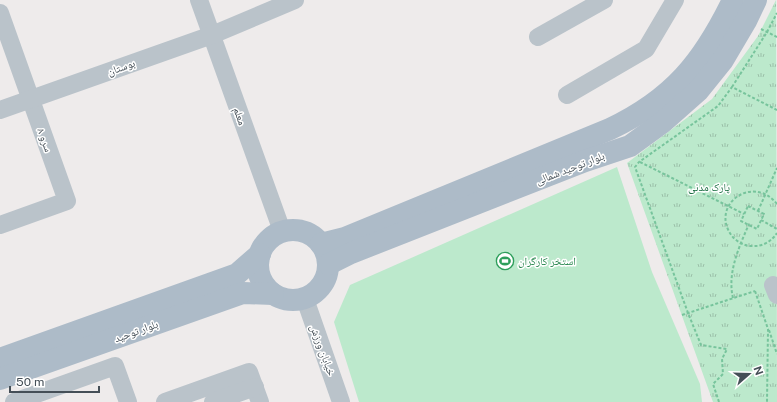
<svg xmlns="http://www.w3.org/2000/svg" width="777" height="402" viewBox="0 0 777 402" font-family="'Public Sans','Noto Naskh Arabic',sans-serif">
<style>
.green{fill:#bce9cc}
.park{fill:url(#park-tufts)}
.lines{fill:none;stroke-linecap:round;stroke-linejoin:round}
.path{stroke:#77c49c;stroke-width:2;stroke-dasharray:3 2;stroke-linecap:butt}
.minor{stroke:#bac3ca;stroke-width:18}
.major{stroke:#adbbc8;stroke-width:22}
.labels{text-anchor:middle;stroke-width:3;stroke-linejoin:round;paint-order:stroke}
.street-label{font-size:11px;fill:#454f57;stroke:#fff}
.park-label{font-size:11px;fill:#1e7045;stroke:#fff}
.leisure-label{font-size:11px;fill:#27864d;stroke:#fff;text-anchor:start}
</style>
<defs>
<pattern id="park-tufts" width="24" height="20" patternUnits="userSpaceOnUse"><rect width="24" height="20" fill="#bce9cc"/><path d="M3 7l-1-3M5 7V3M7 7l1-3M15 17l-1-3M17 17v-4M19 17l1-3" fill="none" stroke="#9bbfa8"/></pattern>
</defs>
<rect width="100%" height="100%" fill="#eeebeb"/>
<polygon class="green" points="617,167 652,272 700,384 702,402 359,402 334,322 350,285"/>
<polygon class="park" points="776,0 777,402 713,402 627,163 712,99 758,36"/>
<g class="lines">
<g class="path">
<polyline points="761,29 777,37"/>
<polyline points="732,87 767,32 777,13"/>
<polyline points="640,162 744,214"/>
<path d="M 777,204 C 752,173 709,206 732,236 C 736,241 744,246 751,246 C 762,247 771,242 777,233"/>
<polygon points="748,206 764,214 757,229 741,221"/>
<polyline points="758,211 777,168"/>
<polyline points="761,220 777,229"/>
<polyline points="755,291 768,329 767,402"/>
<path d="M 733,298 C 727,273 739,247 749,224"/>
<polyline points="682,315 755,291"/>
<polyline points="769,330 777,354"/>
<polyline points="719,402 713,384 723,374 722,359 727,349 701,345 688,313 635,167 639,162 718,106 732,87 777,110"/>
</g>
<g class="minor">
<polyline points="199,0 282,231"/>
<polyline points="0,13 67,201 0,225"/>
<polyline points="538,37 604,0"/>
<polyline points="567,95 646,49 675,0"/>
<polyline points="0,110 212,35 295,0"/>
<polyline points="773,285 777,295"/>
<polyline points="305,299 341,402"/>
<polyline points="14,402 115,366 128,402"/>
<polyline points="165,402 249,372 260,402"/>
<polyline points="213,402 255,387"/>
</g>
<g class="major">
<circle cx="293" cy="265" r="35"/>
<path d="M 321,244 L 345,238 L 610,129 C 673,99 703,62 733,0"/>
<polyline points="329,264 351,253 585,161 630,146 663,122 698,91 723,60 746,21 756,0"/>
<polyline points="0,359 237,274 260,254"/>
<polyline points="0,379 243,293 273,294"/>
</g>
</g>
<defs>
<symbol id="stadium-ring" viewBox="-11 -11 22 22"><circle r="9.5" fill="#fff" stroke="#2e9e5b" stroke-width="1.5"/><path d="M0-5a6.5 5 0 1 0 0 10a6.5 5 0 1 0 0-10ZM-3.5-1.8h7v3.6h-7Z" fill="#2e9e5b"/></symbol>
</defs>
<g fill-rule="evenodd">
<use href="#stadium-ring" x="495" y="251" width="20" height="20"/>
</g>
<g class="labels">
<g class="street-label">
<text transform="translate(121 67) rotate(-20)" y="4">بوستان</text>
<text transform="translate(240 116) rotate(70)" y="4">معلم</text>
<text transform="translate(45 140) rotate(70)" y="4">سرو ۸</text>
<text transform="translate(570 168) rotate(-21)" y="4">بلوار توحید شمالی</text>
<text transform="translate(136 331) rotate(-20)" y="4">بلوار توحید</text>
<text transform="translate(323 350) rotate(70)" y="4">خیابان ورزش</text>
</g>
<g class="park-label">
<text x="709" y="191">پارک مدنی</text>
</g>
<g class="leisure-label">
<text x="518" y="265">استخر کارگران</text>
</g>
</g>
<g transform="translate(749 374) rotate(70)" stroke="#ffffff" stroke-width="3" paint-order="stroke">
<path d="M0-3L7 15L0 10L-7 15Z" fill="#454f57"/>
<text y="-6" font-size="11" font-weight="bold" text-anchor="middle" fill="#454f57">N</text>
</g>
<path d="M10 386v6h89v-6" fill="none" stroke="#454f57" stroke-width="2"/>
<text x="16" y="386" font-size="12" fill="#454f57" stroke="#ffffff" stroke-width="3" paint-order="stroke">50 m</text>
</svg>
